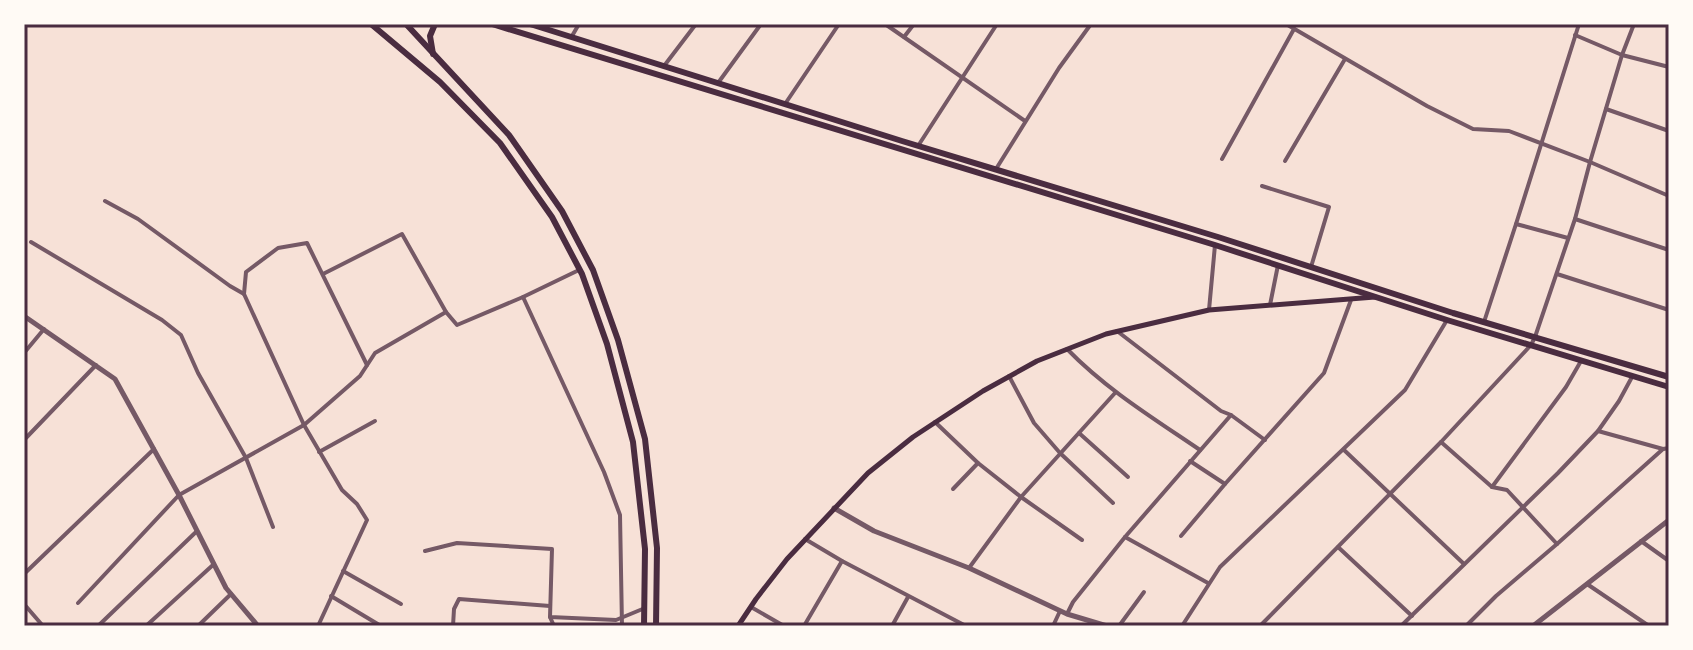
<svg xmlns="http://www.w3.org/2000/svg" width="1693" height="650" viewBox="0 0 1693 650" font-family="Barlow,sans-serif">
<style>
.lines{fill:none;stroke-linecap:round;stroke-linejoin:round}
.minor{stroke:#755966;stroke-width:4}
.tertiary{stroke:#755966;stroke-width:5}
.secondary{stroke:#4a2c40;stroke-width:5}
.primary{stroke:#4a2c40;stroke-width:6}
.neatline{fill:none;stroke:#4a2c40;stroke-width:3}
</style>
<rect width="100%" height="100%" fill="#f7e1d7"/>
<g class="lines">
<g class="minor">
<polyline points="885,24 1025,121"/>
<polyline points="1286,24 1427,106 1473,129 1509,131 1590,162 1669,196"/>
<polyline points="1575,35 1622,55 1669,67"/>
<polyline points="572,36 579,24"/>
<polyline points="904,37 914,24"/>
<polyline points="664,66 696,24"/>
<polyline points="718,83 761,24"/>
<polyline points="785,104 839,24"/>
<polyline points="1606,109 1669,131"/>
<polyline points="918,146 997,24"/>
<polyline points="1222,159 1294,29"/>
<polyline points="1285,161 1345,59"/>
<polyline points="996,169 1059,68 1091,24"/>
<polyline points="1262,186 1329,207 1311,267"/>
<polyline points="105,201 138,219 230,286 244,294 304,425 360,376 375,353 446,312"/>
<polyline points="24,210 25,211"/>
<polyline points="1575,219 1669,250"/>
<polyline points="1516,224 1568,238"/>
<polyline points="31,242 162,320 181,335 198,373 246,458 273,527"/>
<polyline points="323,274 402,234 446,312 457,325 523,297 579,270"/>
<polyline points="1557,274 1669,310"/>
<polyline points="244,294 246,272 278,248 307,243 367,365"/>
<polyline points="523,297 604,472 620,515 622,626"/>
<polyline points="1270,305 1278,265"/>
<polyline points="1209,310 1215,245"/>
<polyline points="1484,322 1516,224 1579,24"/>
<polyline points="1117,331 1221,411 1231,415 1265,440"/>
<path d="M 1067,349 C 1107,390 1153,418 1200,450"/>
<polyline points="24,353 44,329"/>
<polyline points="1009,376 1034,423 1060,453 1113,503"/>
<polyline points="935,422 978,463 1021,497 1082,540"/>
<polyline points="1598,431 1663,449"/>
<polyline points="1079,433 1128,477"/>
<polyline points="24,440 96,365"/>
<polyline points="1441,442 1492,487 1566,387 1581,361"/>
<polyline points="1344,450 1464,564"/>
<polyline points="319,452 375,421"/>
<polyline points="1190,461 1225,484"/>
<polyline points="1492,487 1507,490 1557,544"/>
<polyline points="953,489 978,463"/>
<polyline points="1181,536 1225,484 1324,373 1351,300"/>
<polyline points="1125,537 1208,583"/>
<polyline points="805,539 842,561 966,626"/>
<polyline points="1641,541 1669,561"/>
<polyline points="1338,547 1412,616"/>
<polyline points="425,551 457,543 552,549 550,617 616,620 645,608"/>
<polyline points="969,568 1021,497 1115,393"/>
<polyline points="343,571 401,604"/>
<polyline points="24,574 154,449"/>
<polyline points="1587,584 1649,626"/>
<polyline points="331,596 381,626"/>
<polyline points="78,603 179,495 304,425 342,490 357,504 367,520 318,626"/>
<polyline points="24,604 43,626"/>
<polyline points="751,607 784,626"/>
<polyline points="1067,614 1073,602 1125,537 1231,415"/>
<polyline points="550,617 554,626"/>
<polyline points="98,626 197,531"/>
<polyline points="146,626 214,564"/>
<polyline points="198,626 231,594"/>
<polyline points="453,626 454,609 459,599 550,606"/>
<polyline points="804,626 842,561"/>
<polyline points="892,626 908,597"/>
<polyline points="1053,626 1060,611"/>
<polyline points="1119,626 1144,592"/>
<polyline points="1182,626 1220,567 1405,390 1447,320"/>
<polyline points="1260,626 1441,442 1531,345 1535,337 1575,219 1590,162 1622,55 1634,24"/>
<polyline points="1401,626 1558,473 1598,431 1619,401 1632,377"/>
<polyline points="1466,626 1496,596 1557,544 1663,449 1669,448"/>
</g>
<g class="tertiary">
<polyline points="24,316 115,379 179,495 226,588 258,626"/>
<polyline points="834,508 874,531 969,568 1067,614 1107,626"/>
<polyline points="1533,626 1669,520"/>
</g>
<polyline class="secondary" points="738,626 756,599 787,559 868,473 913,437 983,391 1037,361 1106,334 1209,310 1375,297"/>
<g class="primary">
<polyline points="371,24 440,82 500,143 552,217 582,274 607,344 633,442 645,549 644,626"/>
<polyline points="406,24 509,135 562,211 593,270 618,340 645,439 657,548 656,626"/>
<polyline points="492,24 1215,245 1447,320 1669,387"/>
<polyline points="530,24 902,141 1218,237 1453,313 1669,377"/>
<polyline points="433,54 430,36 435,24"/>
</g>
</g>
<rect width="1693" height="650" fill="none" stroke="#fffaf5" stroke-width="52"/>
<rect x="26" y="26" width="1641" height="598" class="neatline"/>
</svg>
